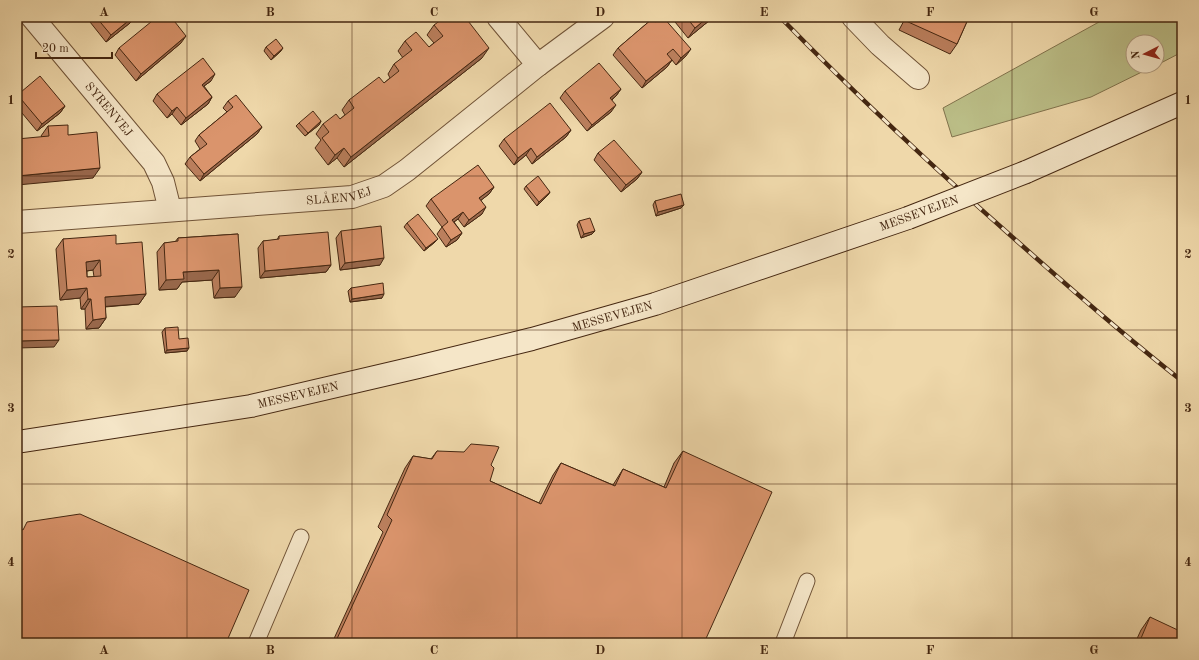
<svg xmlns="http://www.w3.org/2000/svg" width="1199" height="660" viewBox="0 0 1199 660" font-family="'Old Standard TT',serif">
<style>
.green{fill:#bbbe87;stroke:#80724c}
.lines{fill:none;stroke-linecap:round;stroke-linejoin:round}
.service-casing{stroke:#705337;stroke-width:17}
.minor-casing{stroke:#705337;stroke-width:24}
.secondary-casing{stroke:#452711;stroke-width:24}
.service{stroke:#f5e6c8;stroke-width:15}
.minor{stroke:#f5e6c8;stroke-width:22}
.secondary{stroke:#f5e6c8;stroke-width:22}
.rail-casing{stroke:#452711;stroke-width:4.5}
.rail{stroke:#f5e6c8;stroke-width:3;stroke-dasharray:9;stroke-linecap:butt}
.secondary-bridge-casing{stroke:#452711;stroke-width:24;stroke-linecap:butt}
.secondary-bridge{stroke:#f5e6c8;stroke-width:22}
.wall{fill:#bb7f5d;stroke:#452711;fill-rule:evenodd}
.shaded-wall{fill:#99684c;stroke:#452711}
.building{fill:#da946c;stroke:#452711;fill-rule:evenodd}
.grid{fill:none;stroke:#452711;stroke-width:1;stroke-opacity:0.55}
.labels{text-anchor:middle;stroke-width:4;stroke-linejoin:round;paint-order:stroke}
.street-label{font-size:12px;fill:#452711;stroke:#f5e6c8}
.neatline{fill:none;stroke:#452711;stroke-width:1.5}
.grid-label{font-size:13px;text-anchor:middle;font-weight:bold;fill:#452711}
</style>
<rect width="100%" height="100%" fill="#efd8aa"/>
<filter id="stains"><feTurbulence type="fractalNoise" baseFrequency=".005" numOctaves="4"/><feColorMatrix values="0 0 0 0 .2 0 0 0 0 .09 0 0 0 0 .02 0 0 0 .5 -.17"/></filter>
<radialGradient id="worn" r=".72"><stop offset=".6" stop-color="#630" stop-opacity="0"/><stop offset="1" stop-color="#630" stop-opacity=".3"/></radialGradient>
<polygon class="green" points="1108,17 1182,17 1182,52 1157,65 1157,42 1133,42 1133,66 1154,66 1091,97 952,137 943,108"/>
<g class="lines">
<defs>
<g id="service">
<polyline points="256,643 301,537"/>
<polyline points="783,643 807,581"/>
</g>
<g id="minor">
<path id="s1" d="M 32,17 L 154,163 L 163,182 L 170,210"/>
<polyline points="498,17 538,65"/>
<polyline points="853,17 880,45 918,78"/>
<path id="s2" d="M 17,222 L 352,197 L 384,186 L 407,170 L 538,65 L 603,17"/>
</g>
<g id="secondary">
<polyline points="1026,172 1182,103"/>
<path id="s3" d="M 17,442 L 251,406 L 418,367 L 532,339 L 655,304 L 908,218"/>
</g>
</defs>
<use href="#service" class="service-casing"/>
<use href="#minor" class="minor-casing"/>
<use href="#secondary" class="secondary-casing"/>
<use href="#service" class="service"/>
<use href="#minor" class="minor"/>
<use href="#secondary" class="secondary"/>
<defs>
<path id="rail" d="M 780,17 C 856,95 936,170 1018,242 C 1072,290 1126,337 1182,381"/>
</defs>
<use href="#rail" class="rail-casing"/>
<use href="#rail" class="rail"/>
<defs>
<polyline id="secondary-bridge" points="908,218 1026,172"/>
</defs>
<use href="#secondary-bridge" class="secondary-bridge-casing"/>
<use href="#secondary-bridge" class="secondary-bridge"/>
</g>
<g class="wall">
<polygon points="86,17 134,17 130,23 106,42"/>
<polygon points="671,17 712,17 710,20 688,38"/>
<polygon points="906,17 969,17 957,44 950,54 899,30"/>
<polygon points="652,19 686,56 676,65 672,60 667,67 642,88 613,55 618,48"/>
<polygon points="434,25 482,58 344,167 337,158 328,165 315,148 321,140 316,134 323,124 340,119 345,115 342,110 349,100 384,83 390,78 388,74 394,64 403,58 398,51 405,41 429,47 434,43 427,35"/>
<polygon points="181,43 136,81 115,55 119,48"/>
<polygon points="266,47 281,51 271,60 264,51"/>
<polygon points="211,81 204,86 212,97 208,104 181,125 172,114 167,118 153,101 157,94"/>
<polygon points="17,87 21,92 65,106 60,113 37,131 17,107"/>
<polygon points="621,89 616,96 612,100 611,112 587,131 560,98 565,91"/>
<polygon points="228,101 262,127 257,134 200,181 185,164 190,157 200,149 195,141 199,135 227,112 223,108"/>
<polygon points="321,121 319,125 305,136 296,126 299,123"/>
<polygon points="48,126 68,135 93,178 41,136"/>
<polygon points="571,130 566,137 532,164 526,155 514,165 499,146 504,139"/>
<polygon points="598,153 642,172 637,179 621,192 594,160"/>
<polygon points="526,186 550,192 548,195 537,206 524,189"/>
<polygon points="494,187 489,194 481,200 482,214 464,227 458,219 454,222 462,233 457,240 446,247 437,234 442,227 426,206 431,199"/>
<polygon points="655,201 684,205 681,208 656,216 653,205"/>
<polygon points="579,221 595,231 592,234 581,238 577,225"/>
<polygon points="407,223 435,242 424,251 404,227"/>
<polygon points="341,231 380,265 340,270 336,238"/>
<polygon points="238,234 235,297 214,298 212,280 182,282 177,289 159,290 157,252 164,243 175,242 178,238"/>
<polygon points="279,236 331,265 326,272 260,278 258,248 263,241 277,240"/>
<path d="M 63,239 L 116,244 L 146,294 L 139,304 L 105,307 L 106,318 L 99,328 L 86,329 L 85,309 L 81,309 L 80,298 L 60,300 L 56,249 ZM 93,270 L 94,277 L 87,277 L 87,271 Z"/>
<polygon points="351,288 382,298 350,302 348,291"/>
<polygon points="165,328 179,339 187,351 165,353 162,332"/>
<polygon points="437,451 491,465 490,481 539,503 553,475 561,463 613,485 623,469 664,487 674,463 683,451 704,643 332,643 383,532 378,527 405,468 413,456 431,459"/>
<polygon points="1150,617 1182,643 1135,643 1141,630"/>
</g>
<g class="shaded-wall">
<polygon points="133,17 134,17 130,23 106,42 111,35"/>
<polygon points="708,17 712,17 710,20 688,38 695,28"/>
<polygon points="186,36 181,43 136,81 141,74"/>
<polygon points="283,48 281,51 271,60 274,56"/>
<polygon points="489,48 482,58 344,167 351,157"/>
<polygon points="691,49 686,56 676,65 681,58"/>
<polygon points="672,60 667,67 642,88 646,81"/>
<polygon points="215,74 211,81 197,91 202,85"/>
<polygon points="621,89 616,96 605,105 610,98"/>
<polygon points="212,97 208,104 181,125 186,118"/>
<polygon points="616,105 611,112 587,131 592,125"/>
<polygon points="65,106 60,113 37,131 42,124"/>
<polygon points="177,107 172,114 167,118 172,111"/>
<polygon points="321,121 319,125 305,136 308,133"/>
<polygon points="262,127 257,134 200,181 204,174"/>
<polygon points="571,130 566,137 532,164 537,157"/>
<polygon points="344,148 337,158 328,165 335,155"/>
<polygon points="531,148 526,155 514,165 518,158"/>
<polygon points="100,168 93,178 17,185 17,176"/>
<polygon points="642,172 637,179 621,192 626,185"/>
<polygon points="494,187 489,194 475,205 479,198"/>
<polygon points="550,192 548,195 537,206 539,202"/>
<polygon points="684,205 681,208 656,216 658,212"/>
<polygon points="486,207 482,214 464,227 469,220"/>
<polygon points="463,212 458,219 447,227 452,220"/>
<polygon points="595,231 592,234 581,238 584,234"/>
<polygon points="462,233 457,240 446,247 451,240"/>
<polygon points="438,239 435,242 424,251 426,248"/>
<polygon points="384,258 380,265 340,270 345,263"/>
<polygon points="100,260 93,270 79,272 86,262"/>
<polygon points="331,265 326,272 260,278 265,271"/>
<polygon points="219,270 212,280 182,282 177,289 159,290 166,280 183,272"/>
<polygon points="242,287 235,297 214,298 220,288"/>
<polygon points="87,288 80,298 60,300 67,290"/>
<polygon points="146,294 139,304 98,307 105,297"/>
<polygon points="384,294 382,298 350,302 352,299"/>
<polygon points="88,299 91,299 85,309 81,309"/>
<polygon points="106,318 99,328 86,329 93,320"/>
<polygon points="59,340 54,347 17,348 17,341"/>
<polygon points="189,348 187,351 165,353 167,350"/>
</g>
<g class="building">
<polygon points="96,17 133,17 111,35"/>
<polygon points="157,17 171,17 186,36 141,74 119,48"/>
<polygon points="445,17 465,17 489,48 351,157 344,148 335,155 322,138 329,132 323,124 336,114 340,119 354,108 349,100 379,77 384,83 399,71 394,64 412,50 405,41 416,32 429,47 443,36 434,25"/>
<polygon points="661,17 663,17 691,49 681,58 673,49 667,54 672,60 646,81 618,48 652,19 655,22"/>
<polygon points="686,17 708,17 695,28"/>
<polygon points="908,17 969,17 957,44 906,21"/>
<polygon points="276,39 283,48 274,56 266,47"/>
<polygon points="203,58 215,74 202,85 212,97 186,118 177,107 172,111 157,94"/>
<polygon points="599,63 621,89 610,98 616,105 592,125 565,91"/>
<polygon points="40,76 65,106 42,124 21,99 17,102 17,87 21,92"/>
<polygon points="236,95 262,127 204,174 190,157 207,144 199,135 233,107 228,101"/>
<polygon points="550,103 571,130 537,157 531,148 518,158 504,139"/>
<polygon points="313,111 321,121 308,133 299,123"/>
<polygon points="68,125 68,135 97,132 100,168 17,176 17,139 49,136 48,126"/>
<polygon points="614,140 642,172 626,185 598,153"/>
<polygon points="478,165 494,187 479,198 486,207 469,220 463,212 452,220 462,233 451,240 442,227 448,222 431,199"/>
<polygon points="538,176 550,192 539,202 526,186"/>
<polygon points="681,194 684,205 658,212 655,201"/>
<polygon points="418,214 438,239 426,248 407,223"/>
<polygon points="590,218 595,231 584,234 579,221"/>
<polygon points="381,226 384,258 345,263 341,231"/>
<polygon points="328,232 331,265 265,271 263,241 279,239 279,236"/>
<polygon points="238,234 242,287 220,288 219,270 183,272 184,279 166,280 164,243 178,241 178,238"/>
<path d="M 116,235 L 116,244 L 142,242 L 146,294 L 105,297 L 106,318 L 93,320 L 91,299 L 88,299 L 87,288 L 67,290 L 63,239 ZM 100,260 L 101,276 L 87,277 L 86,262 Z"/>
<polygon points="383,283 384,294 352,299 351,288"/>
<polygon points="57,306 59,340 17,341 17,307"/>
<polygon points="178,327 179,339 188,338 189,348 167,350 165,328"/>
<polygon points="471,444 495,446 499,447 491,465 494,468 490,481 541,504 561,463 615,486 623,469 666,488 683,451 772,492 704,643 335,643 392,520 387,515 413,456 432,459 437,451 464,452"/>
<polygon points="80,514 249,590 226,643 17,643 17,527 23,530 27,522"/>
<polygon points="1150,617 1182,632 1182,643 1139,643"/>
</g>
<path class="grid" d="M 187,17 L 187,643M 352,17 L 352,643M 517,17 L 517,643M 682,17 L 682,643M 847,17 L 847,643M 1012,17 L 1012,643M 17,176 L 1182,176M 17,330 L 1182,330M 17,484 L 1182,484"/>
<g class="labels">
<g class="street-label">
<text dy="4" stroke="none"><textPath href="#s1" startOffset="120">SYRENVEJ</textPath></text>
<text dy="4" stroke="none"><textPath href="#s2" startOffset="323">SLÅENVEJ</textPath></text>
<text transform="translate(919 213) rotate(-20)" y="4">MESSEVEJEN</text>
<text dy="4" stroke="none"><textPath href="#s3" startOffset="609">MESSEVEJEN</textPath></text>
<text dy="4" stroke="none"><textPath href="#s3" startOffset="285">MESSEVEJEN</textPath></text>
</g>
</g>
<rect width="1199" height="660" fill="none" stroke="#efd8aa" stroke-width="44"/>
<g transform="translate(1145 54) rotate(264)"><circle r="19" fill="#f5e6c8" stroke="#af9a7f"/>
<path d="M0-3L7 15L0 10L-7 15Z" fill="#8f2418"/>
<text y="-6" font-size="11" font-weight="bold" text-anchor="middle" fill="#452711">N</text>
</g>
<path d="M36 52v6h76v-6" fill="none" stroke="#452711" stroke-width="2"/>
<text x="42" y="52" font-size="12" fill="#452711" stroke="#f5e6c8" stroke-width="3" paint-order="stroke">20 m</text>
<rect x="22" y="22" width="1155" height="616" class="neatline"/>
<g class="grid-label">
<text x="104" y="16">A</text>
<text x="270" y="16">B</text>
<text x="434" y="16">C</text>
<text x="600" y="16">D</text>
<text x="764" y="16">E</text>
<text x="930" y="16">F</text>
<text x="1094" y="16">G</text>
<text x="11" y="104">1</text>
<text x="1188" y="104">1</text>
<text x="11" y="258">2</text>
<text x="1188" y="258">2</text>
<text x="11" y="412">3</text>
<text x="1188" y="412">3</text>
<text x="11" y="566">4</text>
<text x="1188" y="566">4</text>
<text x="104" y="654">A</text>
<text x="270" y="654">B</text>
<text x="434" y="654">C</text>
<text x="600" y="654">D</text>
<text x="764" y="654">E</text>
<text x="930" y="654">F</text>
<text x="1094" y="654">G</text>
</g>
<rect width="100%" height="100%" filter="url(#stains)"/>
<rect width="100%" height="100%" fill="url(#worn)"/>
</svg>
